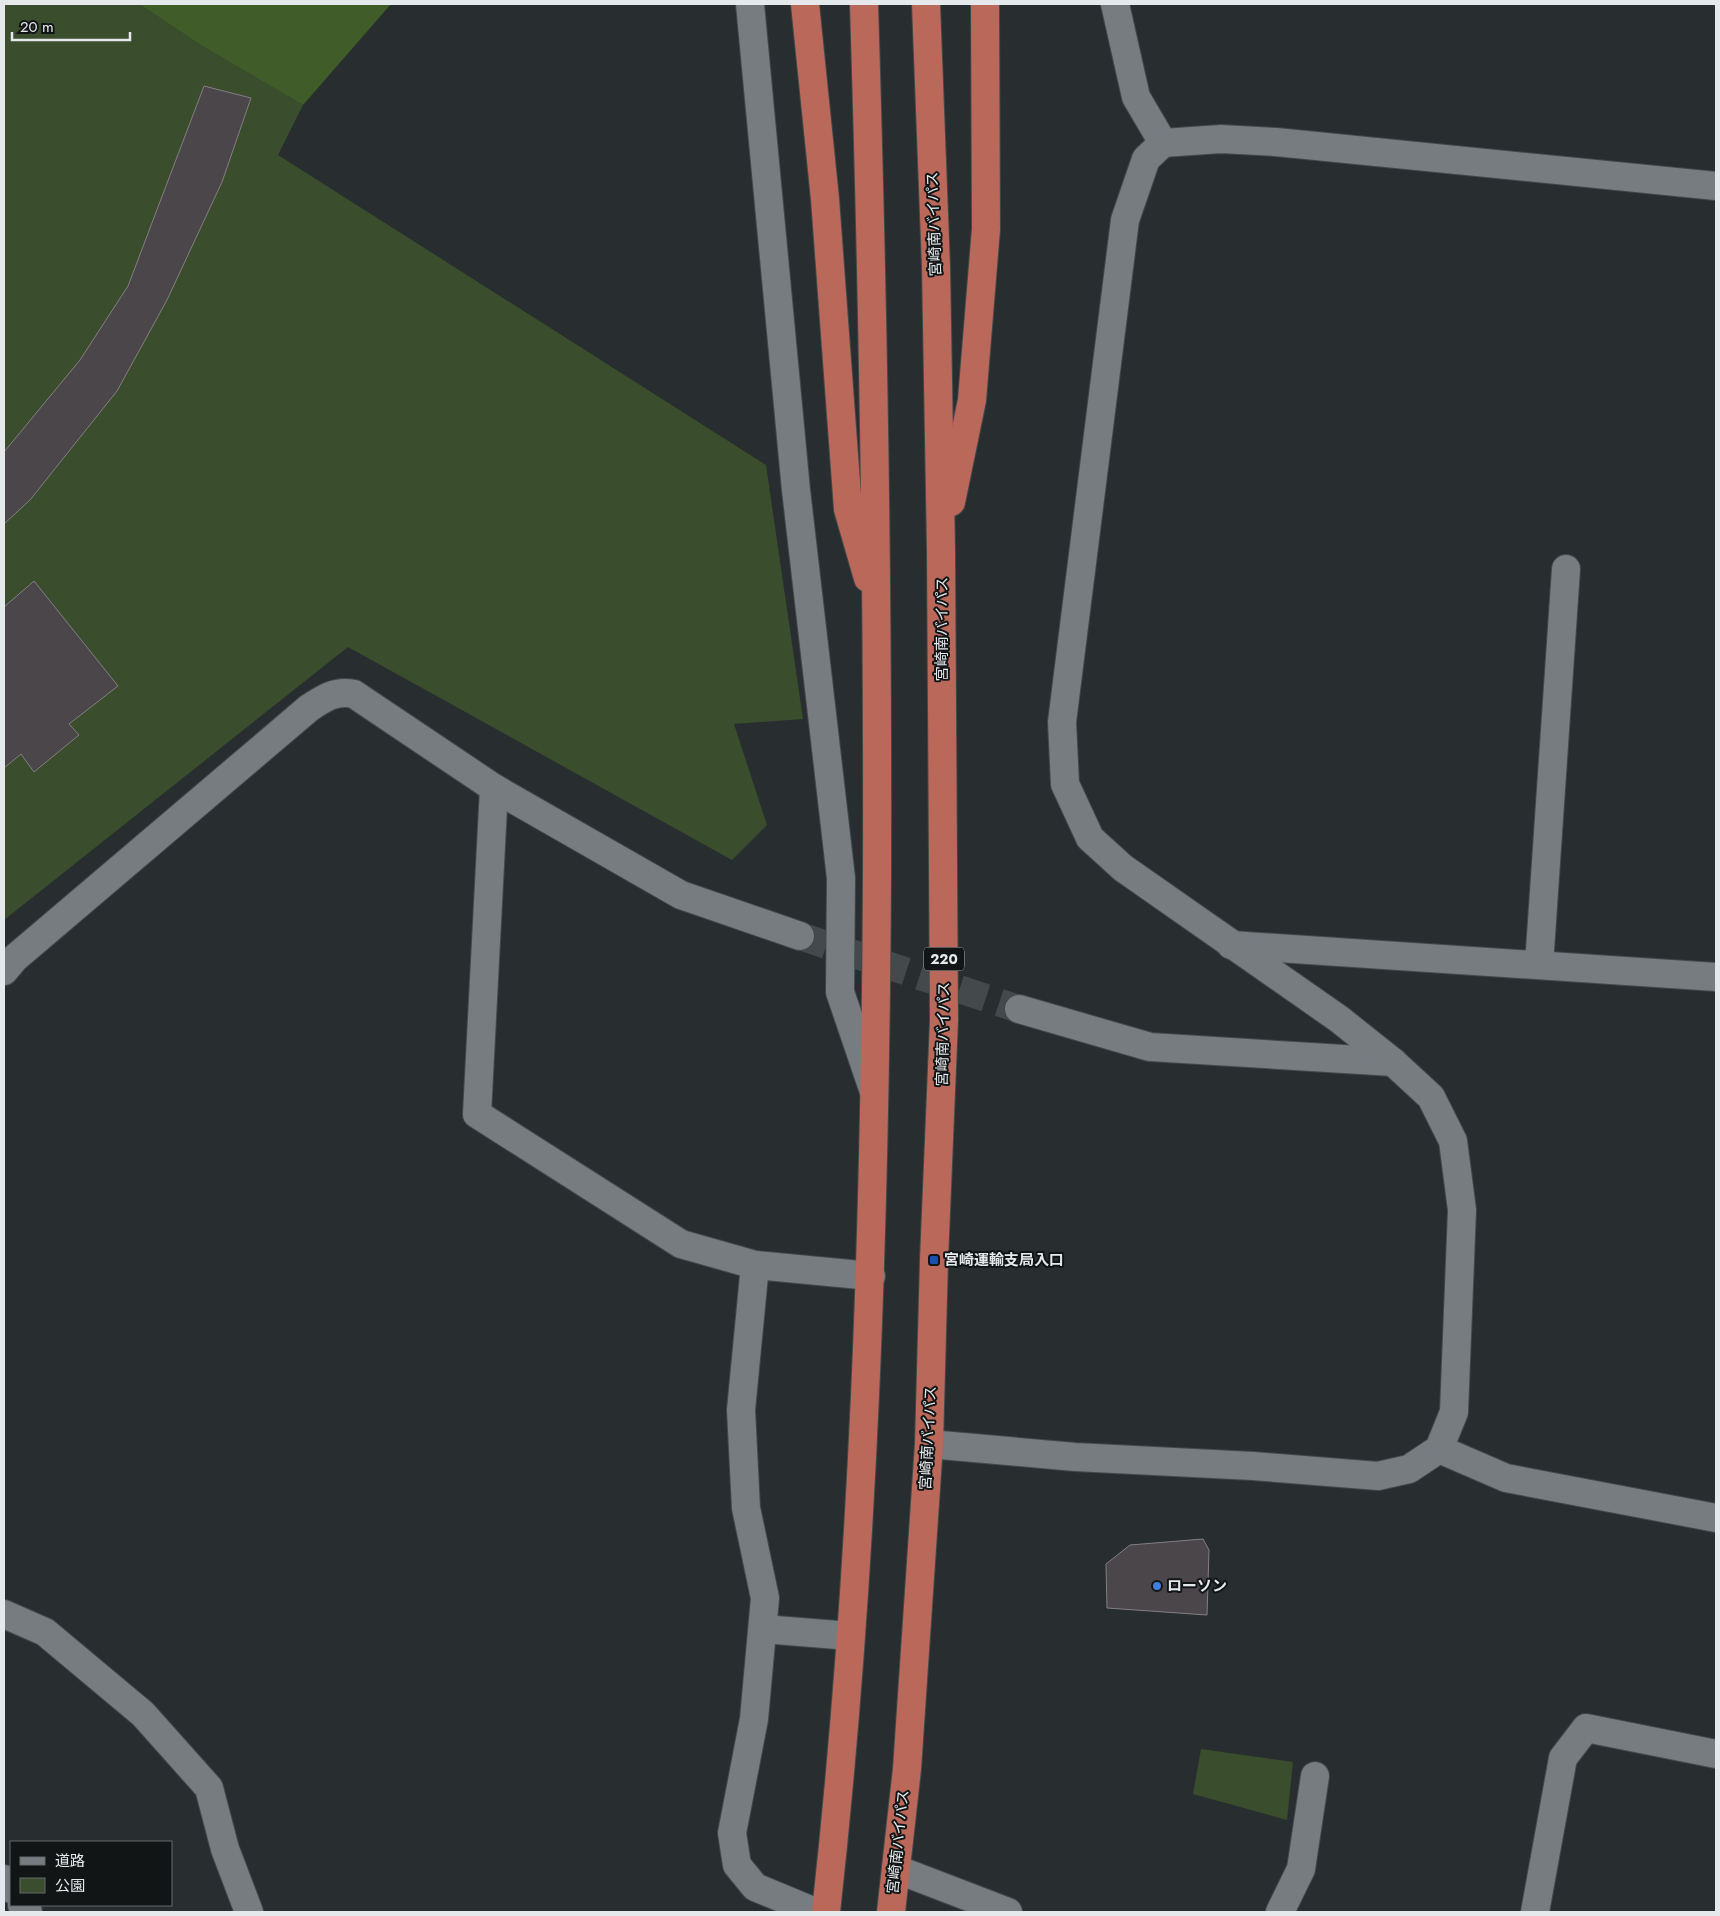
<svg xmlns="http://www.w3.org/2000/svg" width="1720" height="1916" viewBox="0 0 1720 1916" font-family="Jost,'Noto Sans JP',sans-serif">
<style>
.green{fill:#3a4d2c}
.forest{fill:#405c28}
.building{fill:#4b464a;stroke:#857f83}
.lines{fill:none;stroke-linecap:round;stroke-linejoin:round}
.minor-tunnel{stroke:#44494c;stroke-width:28;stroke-dasharray:28 14;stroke-linecap:butt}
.minor-casing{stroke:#43484b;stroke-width:30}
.highway-casing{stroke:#43484b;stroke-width:30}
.minor{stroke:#767c80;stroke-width:28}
.highway{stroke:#ba6859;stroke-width:28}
.transit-dot{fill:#1a4fb4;stroke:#121516;stroke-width:2}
.shop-dot{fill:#3f7fe0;stroke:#121516;stroke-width:2}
.labels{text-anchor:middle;stroke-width:4;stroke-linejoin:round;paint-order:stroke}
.shield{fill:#121516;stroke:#a6a9ac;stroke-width:1}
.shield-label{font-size:14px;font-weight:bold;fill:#e6e9ec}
.street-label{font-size:15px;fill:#e6e9ec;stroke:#121516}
.poi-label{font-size:15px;font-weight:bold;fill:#e6e9ec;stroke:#121516;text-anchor:start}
</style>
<rect width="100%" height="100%" fill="#282d30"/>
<g class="green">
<polygon points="4,4 139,4 202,46 303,105 278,155 766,465 803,719 734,724 767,825 732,860 348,647 4,920"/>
<polygon points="1201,1749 1293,1762 1287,1820 1193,1794"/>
</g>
<polygon class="forest" points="139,4 391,4 303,105 202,46"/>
<g class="building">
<polygon points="204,86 251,98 222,182 167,300 117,391 30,500 4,524 4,452 80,360 128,286"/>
<polygon points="34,581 118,686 69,724 79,735 34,772 21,754 4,768 4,607"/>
<polygon points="1203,1539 1209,1550 1207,1615 1107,1608 1106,1564 1130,1545"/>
</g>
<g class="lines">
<polyline class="minor-tunnel" points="800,936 1019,1009"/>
<defs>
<g id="minor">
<polyline points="750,4 796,490 841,878 840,992 873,1089"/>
<polyline points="1115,4 1136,97 1163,143"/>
<polyline points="494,788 477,1114 681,1244 755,1265 871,1276"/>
<polyline points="1231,945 1716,977"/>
<polyline points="1539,965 1566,569"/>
<path d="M 4,971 L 15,958 L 309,708 C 324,698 336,690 354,694 L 494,788 L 681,895 L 800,936"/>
<polyline points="1019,1009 1150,1047 1393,1062"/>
<polyline points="755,1265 741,1410 746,1508 765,1598 754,1719 732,1833 737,1865 755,1887 815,1912"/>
<polyline points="929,1444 1075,1457 1253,1466 1378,1476 1409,1469 1439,1449 1454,1412 1462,1210 1453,1141 1431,1097 1393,1062 1339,1019 1123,868 1090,838 1065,784 1062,722 1125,220 1146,159 1163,143 1221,139 1276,142 1716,186"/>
<polyline points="1439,1449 1506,1478 1716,1518"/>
<polyline points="4,1614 45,1632 143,1714 209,1788 225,1849 249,1912"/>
<polyline points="763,1629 850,1636"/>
<polyline points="896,1869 1008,1912"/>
<polyline points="4,1879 11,1889"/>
<polyline points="22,1905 28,1912"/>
<polyline points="1280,1912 1301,1869 1315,1776"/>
<polyline points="1535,1912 1563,1758 1586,1728 1716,1754"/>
</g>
<g id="highway">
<polyline points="805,4 825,199 848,509 868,578"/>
<polyline points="951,502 972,400 986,229 985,4"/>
<path d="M 826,1912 C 864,1569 875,1223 877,877 C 878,586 873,295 864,4"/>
<polyline points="891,1912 907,1769 929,1444 934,1260 944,1020 941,551 936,267 926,4"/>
</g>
</defs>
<use href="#minor" class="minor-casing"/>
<use href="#highway" class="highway-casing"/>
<use href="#minor" class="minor"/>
<use href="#highway" class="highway"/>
</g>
<rect class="transit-dot" x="929" y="1255" width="10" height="10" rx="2.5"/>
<circle class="shop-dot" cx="1157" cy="1586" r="5"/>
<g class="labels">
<rect class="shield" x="924" y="947.5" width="40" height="23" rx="4"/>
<g class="shield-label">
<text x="944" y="964">220</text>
</g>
<g class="street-label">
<text transform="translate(934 224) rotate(-92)" y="5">宮崎南バイパス</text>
<text transform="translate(942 629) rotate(-90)" y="5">宮崎南バイパス</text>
<text transform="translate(943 1034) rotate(-89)" y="5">宮崎南バイパス</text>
<text transform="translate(928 1438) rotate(-87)" y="5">宮崎南バイパス</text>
<text transform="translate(898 1842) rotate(-84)" y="5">宮崎南バイパス</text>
</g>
<g class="poi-label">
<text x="944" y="1265">宮崎運輸支局入口</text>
<text x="1167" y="1591">ローソン</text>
</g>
</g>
<rect width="1720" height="1916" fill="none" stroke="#e6e9ec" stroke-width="10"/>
<rect x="10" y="1841" width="162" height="65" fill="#121516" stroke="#676a6c"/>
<rect x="20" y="1857" width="25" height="8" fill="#767c80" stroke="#676a6c"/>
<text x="55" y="1866" font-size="15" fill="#e6e9ec">道路</text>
<rect x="20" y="1878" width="25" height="15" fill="#3a4d2c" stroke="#676a6c"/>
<text x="55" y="1891" font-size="15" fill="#e6e9ec">公園</text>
<path d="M12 32v8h118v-8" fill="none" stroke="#e6e9ec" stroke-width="2.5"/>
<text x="20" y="32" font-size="15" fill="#e6e9ec" stroke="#121516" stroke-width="4" paint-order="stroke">20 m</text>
</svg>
